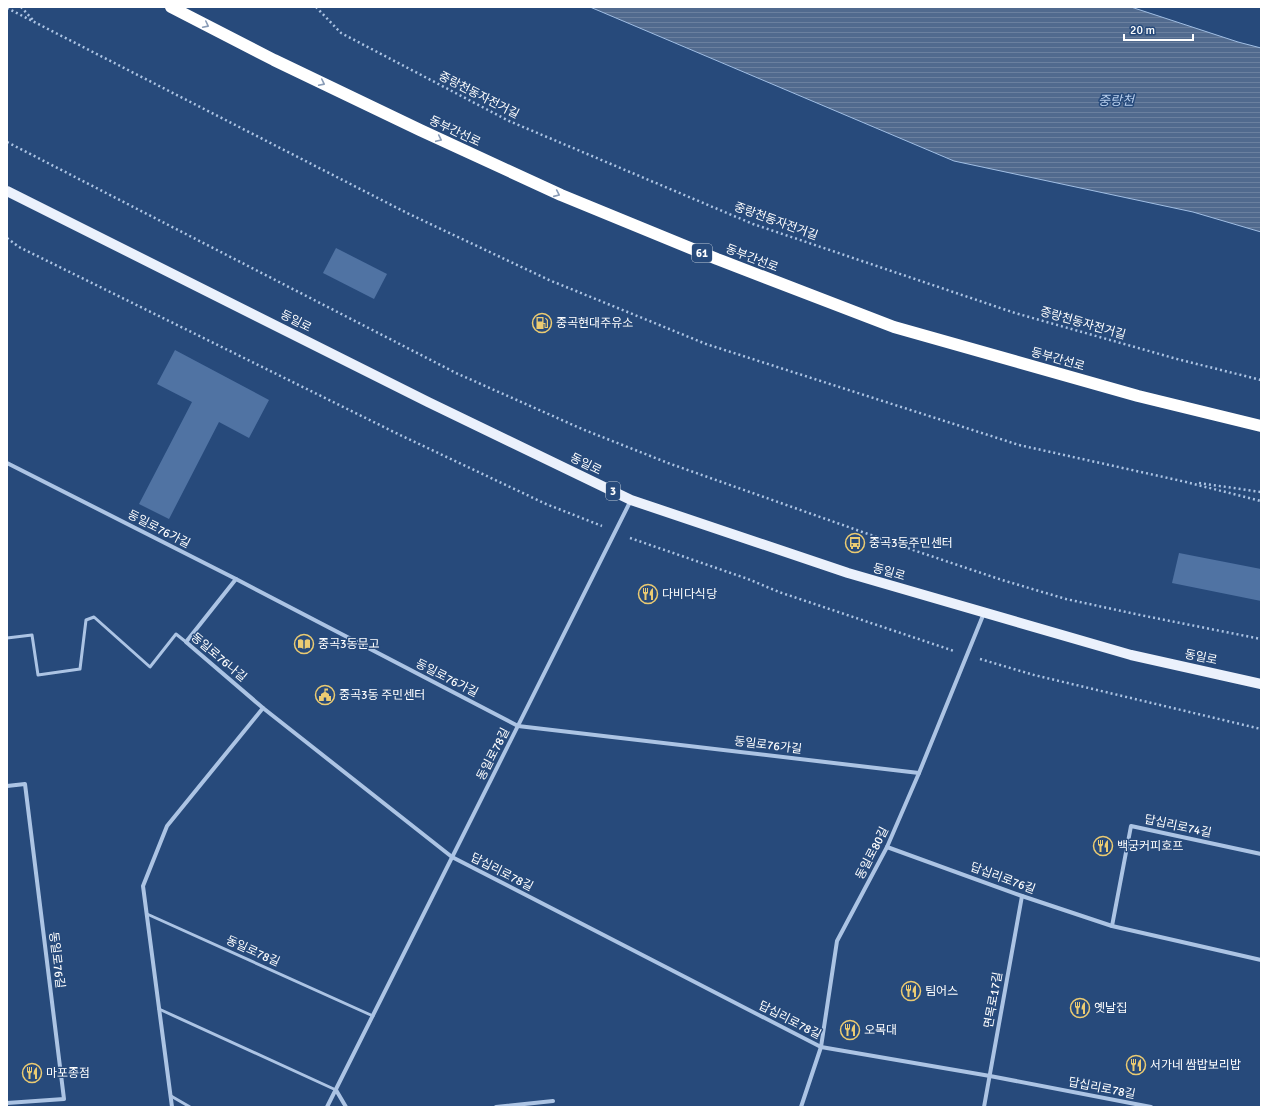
<svg xmlns="http://www.w3.org/2000/svg" width="1268" height="1114" viewBox="0 0 1268 1114" font-family="Signika,'Noto Sans KR',sans-serif">
<style>
.water{fill:url(#water-rules);stroke:#a0bee4}
.building{fill:#5073a3}
.lines{fill:none;stroke-linecap:round;stroke-linejoin:round}
.path{stroke:#acc4e4;stroke-width:2.5;stroke-dasharray:2 3;stroke-linecap:butt}
.lane{stroke:#acc4e4;stroke-width:3}
.street{stroke:#acc4e4;stroke-width:4}
.primary{stroke:#ebf1fc;stroke-width:10}
.highway{stroke:#fff;stroke-width:12}
.oneway{stroke:#889bb6}
.labels{text-anchor:middle;stroke-width:3;stroke-linejoin:round;paint-order:stroke}
.shield{fill:#274a7b;stroke:#bec9d7;stroke-width:1}
.shield-label{font-size:11px;font-weight:bold;fill:#fff}
.street-label{font-size:12px;fill:#fff;stroke:#274a7b}
.poi-label{font-size:12px;fill:#fff;stroke:#274a7b;text-anchor:start}
.water-label{font-size:13px;font-style:italic;fill:#b7ceec;stroke:#274a7b}
</style>
<defs>
<pattern id="water-rules" width="6" height="5" patternUnits="userSpaceOnUse"><rect width="6" height="5" fill="#516a8e"/><path d="M0 2.5h6" fill="none" stroke="#6b809f"/></pattern>
</defs>
<rect width="100%" height="100%" fill="#274a7b"/>
<polygon class="water" points="590,7 1131,7 1238,42 1261,48 1261,232 1193,212 954,161"/>
<g class="building">
<polygon points="336,248 387,274 374,299 323,273"/>
<polygon points="175,350 269,400 249,438 219,422 169,519 139,504 192,402 157,384"/>
<polygon points="1179,553 1261,569 1261,601 1172,583"/>
</g>
<g class="lines">
<g class="path">
<polyline points="21,7 33,20"/>
<polyline points="316,7 341,33 509,121 753,224 1015,313 1177,359 1261,380"/>
<polyline points="7,8 407,213 549,280 706,344 1019,445 1186,482 1261,501"/>
<polyline points="7,142 456,373 582,429 668,463 916,551 1002,580 1066,599 1140,615 1261,639"/>
<polyline points="7,238 19,247 398,434 546,504 602,526"/>
<polyline points="1199,483 1261,492"/>
<polyline points="630,538 748,579 779,592 954,651"/>
<polyline points="980,659 1034,675 1261,729"/>
</g>
<g class="lane">
<polyline points="7,638 32,635 38,675 80,669 86,620 94,617 150,667 176,634 186,642"/>
<polyline points="147,914 373,1016"/>
<polyline points="159,1009 336,1090"/>
<polyline points="171,1096 190,1107"/>
</g>
<g class="street">
<polyline points="7,463 236,579 518,726 919,773"/>
<polyline points="236,579 186,642 263,708 452,857 821,1047 990,1076 1151,1107"/>
<polyline points="7,786 25,784 64,1099 7,1103"/>
<polyline points="887,847 1022,896 1112,926 1261,960"/>
<polyline points="1112,926 1131,826 1261,854"/>
<polyline points="336,1090 346,1107"/>
<polyline points="172,1107 143,886 167,826 263,708"/>
<polyline points="327,1107 631,500"/>
<polyline points="496,1107 553,1101"/>
<polyline points="801,1107 821,1047 837,941 887,847 919,773 984,613"/>
<polyline points="984,1107 1022,896"/>
</g>
<polyline class="primary" points="7,191 428,402 631,500 848,573 1131,655 1261,684"/>
<polyline class="highway" points="171,7 274,60 420,130 561,195 717,259 894,327 1138,396 1261,426"/>
</g>
<defs><path id="oneway-chevron" d="M-2-3.5L2.5 0L-2 3.5" fill="none" stroke-width="1.6" stroke-linecap="round" stroke-linejoin="round"/></defs>
<g class="oneway">
<use href="#oneway-chevron" transform="translate(206 25) rotate(27)"/>
<use href="#oneway-chevron" transform="translate(322 83) rotate(26)"/>
<use href="#oneway-chevron" transform="translate(439 139) rotate(25)"/>
<use href="#oneway-chevron" transform="translate(557 194) rotate(24)"/>
</g>
<defs>
<symbol id="fuel-ring" viewBox="-11 -11 22 22"><circle r="9.5" fill="#274a7b" stroke="#ebcb72" stroke-width="1.5"/><path d="M-5.5-6h7V0h2V4h1.3V-2.5L3-4.5l.8-.8L6-3V5H2.5V1h-1V6h-7ZM-4.2-4.7v3.2H.2V-4.7Z" fill="#ebcb72"/></symbol>
<symbol id="bus-ring" viewBox="-11 -11 22 22"><circle r="9.5" fill="#274a7b" stroke="#ebcb72" stroke-width="1.5"/><path d="M-5-6H5V4H4V6H2V4H-2V6H-4V4H-5ZM-3.5-4V0h7V-4ZM-3.5 1.2v1.5H-2V1.2ZM2 1.2v1.5H3.5V1.2Z" fill="#ebcb72"/></symbol>
<symbol id="restaurant-ring" viewBox="-11 -11 22 22"><circle r="9.5" fill="#274a7b" stroke="#ebcb72" stroke-width="1.5"/><path d="M-5-6h1v4h1v-4h1v4h1v-4h1v5L-1.5 .5V6h-2V.5L-5-1ZM5-6V6H3V1.5H1.5Q1.5-4 5-6Z" fill="#ebcb72"/></symbol>
<symbol id="library-ring" viewBox="-11 -11 22 22"><circle r="9.5" fill="#274a7b" stroke="#ebcb72" stroke-width="1.5"/><path d="M-6-4Q-3-5.5-.7-3.5V5Q-3 3-6 4ZM6-4Q3-5.5 .7-3.5V5Q3 3 6 4Z" fill="#ebcb72"/></symbol>
<symbol id="civic-ring" viewBox="-11 -11 22 22"><circle r="9.5" fill="#274a7b" stroke="#ebcb72" stroke-width="1.5"/><path d="M-.6-6.5H3V-4.5H.6V-3L4-1V1h2V6H-6V1h2V-1L-.6-3ZM-1.2 2.5V6h2.4V2.5Z" fill="#ebcb72"/></symbol>
</defs>
<g fill-rule="evenodd">
<use href="#fuel-ring" x="531" y="312" width="22" height="22"/>
<use href="#bus-ring" x="844" y="532" width="22" height="22"/>
<use href="#restaurant-ring" x="637" y="583" width="22" height="22"/>
<use href="#library-ring" x="293" y="633" width="22" height="22"/>
<use href="#civic-ring" x="314" y="684" width="22" height="22"/>
<use href="#restaurant-ring" x="1092" y="835" width="22" height="22"/>
<use href="#restaurant-ring" x="900" y="980" width="22" height="22"/>
<use href="#restaurant-ring" x="1069" y="997" width="22" height="22"/>
<use href="#restaurant-ring" x="839" y="1019" width="22" height="22"/>
<use href="#restaurant-ring" x="1125" y="1054" width="22" height="22"/>
<use href="#restaurant-ring" x="21" y="1062" width="22" height="22"/>
</g>
<g class="labels">
<g class="shield">
<rect x="692" y="244" width="20" height="18" rx="3"/>
<rect x="606" y="482" width="14" height="18" rx="3"/>
</g>
<g class="shield-label">
<text x="702" y="257">61</text>
<text x="613" y="495">3</text>
</g>
<g class="street-label">
<text transform="translate(479 95) rotate(27)" y="4">중랑천동자전거길</text>
<text transform="translate(455 131) rotate(25)" y="4">동부간선로</text>
<text transform="translate(776 221) rotate(20)" y="4">중랑천동자전거길</text>
<text transform="translate(752 258) rotate(21)" y="4">동부간선로</text>
<text transform="translate(296 321) rotate(27)" y="4">동일로</text>
<text transform="translate(1083 323) rotate(16)" y="4">중랑천동자전거길</text>
<text transform="translate(1058 359) rotate(16)" y="4">동부간선로</text>
<text transform="translate(586 464) rotate(26)" y="4">동일로</text>
<text transform="translate(159 529) rotate(27)" y="4">동일로76가길</text>
<text transform="translate(889 572) rotate(16)" y="4">동일로</text>
<text transform="translate(219 657) rotate(40)" y="4">동일로76나길</text>
<text transform="translate(1201 657) rotate(12)" y="4">동일로</text>
<text transform="translate(447 678) rotate(27)" y="4">동일로76가길</text>
<text transform="translate(768 745) rotate(7)" y="4">동일로76가길</text>
<text transform="translate(493 754) rotate(-63)" y="4">동일로78길</text>
<text transform="translate(1178 826) rotate(12)" y="4">답십리로74길</text>
<text transform="translate(872 853) rotate(-63)" y="4">동일로80길</text>
<text transform="translate(502 872) rotate(27)" y="4">답십리로78길</text>
<text transform="translate(1003 878) rotate(20)" y="4">답십리로76길</text>
<text transform="translate(253 951) rotate(24)" y="4">동일로78길</text>
<text transform="translate(57 960) rotate(83)" y="4">동일로76길</text>
<text transform="translate(993 1000) rotate(-80)" y="4">면목로17길</text>
<text transform="translate(790 1020) rotate(27)" y="4">답십리로78길</text>
<text transform="translate(1102 1088) rotate(11)" y="4">답십리로78길</text>
</g>
<g class="poi-label">
<text x="556" y="327">중곡현대주유소</text>
<text x="869" y="547">중곡3동주민센터</text>
<text x="662" y="598">다비다식당</text>
<text x="318" y="648">중곡3동문고</text>
<text x="339" y="699">중곡3동 주민센터</text>
<text x="1117" y="850">백궁커피호프</text>
<text x="925" y="995">팀어스</text>
<text x="1094" y="1012">옛날집</text>
<text x="864" y="1034">오목대</text>
<text x="1150" y="1069">서가네 쌈밥보리밥</text>
<text x="46" y="1077">마포종점</text>
</g>
<g class="water-label">
<text x="1116" y="105">중랑천</text>
</g>
</g>
<rect width="1268" height="1114" fill="none" stroke="#ffffff" stroke-width="16"/>
<path d="M1124 34v6h69v-6" fill="none" stroke="#ffffff" stroke-width="2"/>
<text x="1130" y="34" font-size="12" fill="#ffffff" stroke="#274a7b" stroke-width="3" paint-order="stroke">20 m</text>
</svg>
